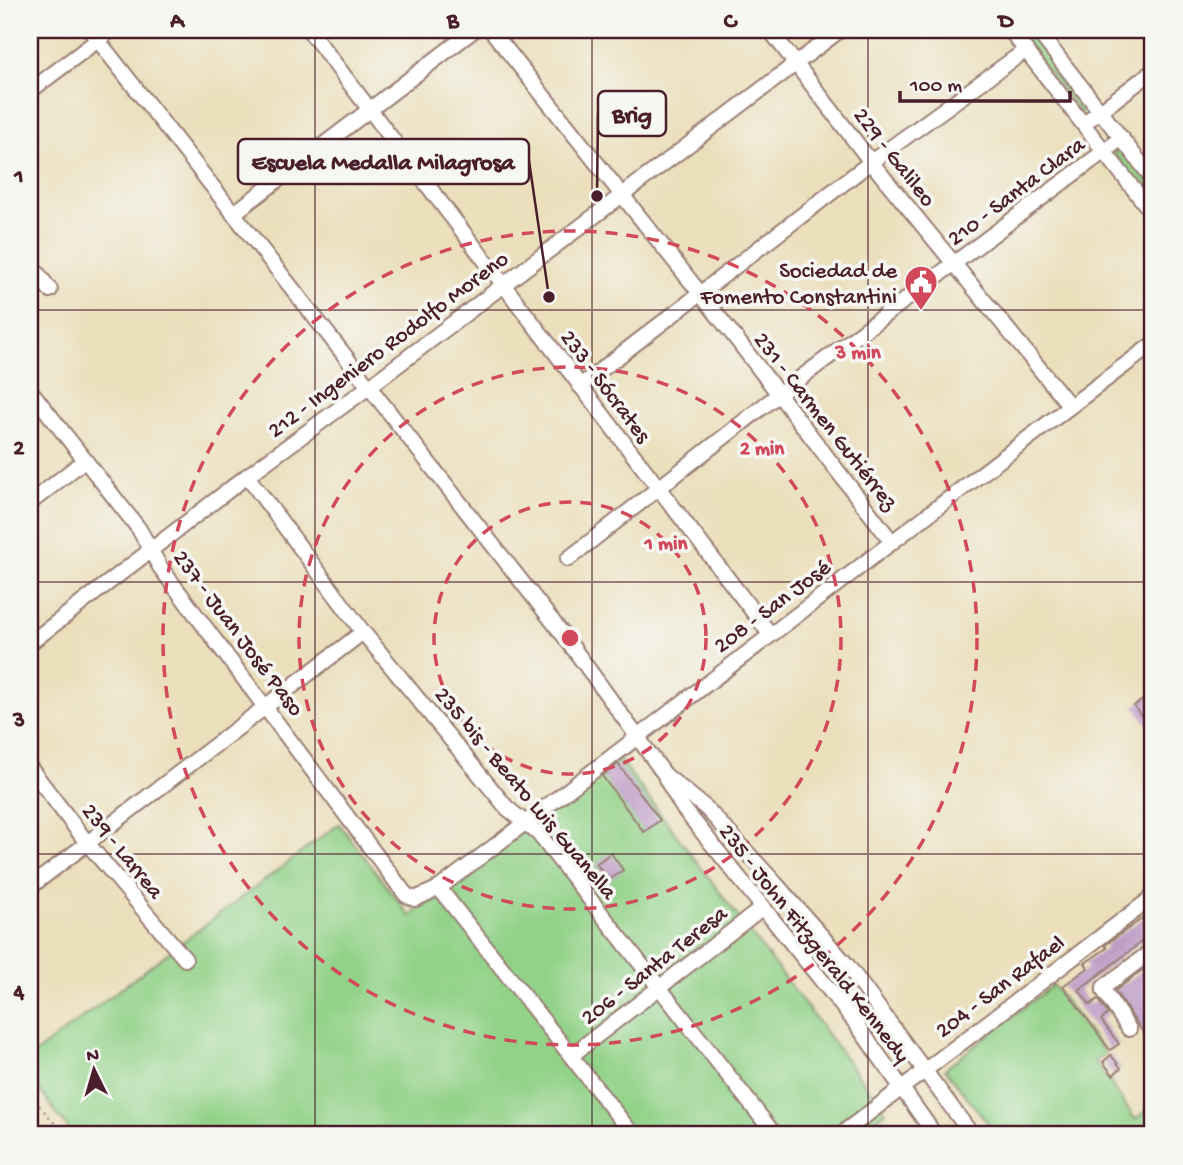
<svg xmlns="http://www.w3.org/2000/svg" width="1183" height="1165" viewBox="0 0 1183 1165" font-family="'Gochi Hand',sans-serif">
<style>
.green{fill:#92d288;stroke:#6e785a;stroke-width:2}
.building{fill:#c09fc7}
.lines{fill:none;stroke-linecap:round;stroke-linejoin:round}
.minor-casing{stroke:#9a7f74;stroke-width:18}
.path{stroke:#9a7f74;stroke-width:2;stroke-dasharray:2 5;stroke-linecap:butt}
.minor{stroke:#fff;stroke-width:14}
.grid{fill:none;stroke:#4a1f2b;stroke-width:2;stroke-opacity:0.55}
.ring{fill:none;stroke:#d1495b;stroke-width:3.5;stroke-dasharray:12 9}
.labels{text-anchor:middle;stroke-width:7;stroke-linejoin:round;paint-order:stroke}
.street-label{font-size:23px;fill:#4a1f2b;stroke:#f6f6f2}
.poi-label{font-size:23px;fill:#4a1f2b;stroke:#f6f6f2;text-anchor:end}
.centre{fill:#d1495b;stroke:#f6f6f2;stroke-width:3.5}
.ring-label{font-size:21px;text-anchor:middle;font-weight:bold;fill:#d1495b;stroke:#f6f6f2;stroke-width:7;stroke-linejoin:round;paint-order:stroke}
.leader{fill:none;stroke:#4a1f2b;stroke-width:2.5}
.callout-dot{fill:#4a1f2b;stroke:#f6f6f2;stroke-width:2.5}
.callout{fill:#f6f6f2;stroke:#4a1f2b;stroke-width:2.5}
.callout-label{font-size:24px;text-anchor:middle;font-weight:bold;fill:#4a1f2b}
.neatline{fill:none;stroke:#4a1f2b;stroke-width:2.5}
.grid-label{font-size:23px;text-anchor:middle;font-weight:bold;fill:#4a1f2b}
</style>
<rect width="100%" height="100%" fill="#f6f6f2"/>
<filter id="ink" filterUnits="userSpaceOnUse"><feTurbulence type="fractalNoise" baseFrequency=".0143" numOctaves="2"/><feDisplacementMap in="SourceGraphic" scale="14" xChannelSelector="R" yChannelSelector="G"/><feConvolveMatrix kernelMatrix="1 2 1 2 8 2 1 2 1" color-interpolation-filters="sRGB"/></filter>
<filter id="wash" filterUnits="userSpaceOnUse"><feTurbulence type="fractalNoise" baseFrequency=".00686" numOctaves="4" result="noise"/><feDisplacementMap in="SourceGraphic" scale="28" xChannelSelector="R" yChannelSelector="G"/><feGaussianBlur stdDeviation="1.57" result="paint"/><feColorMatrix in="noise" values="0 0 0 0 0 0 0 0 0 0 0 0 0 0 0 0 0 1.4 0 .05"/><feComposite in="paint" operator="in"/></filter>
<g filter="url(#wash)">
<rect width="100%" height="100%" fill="#ebdfbc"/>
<g class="green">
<polygon points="1016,30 1030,30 1089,107 1080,113"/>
<polygon points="1121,145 1153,186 1153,204 1113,152"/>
<polygon points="619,759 886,1112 855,1135 73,1135 30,1078 30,1057 339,824 410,916"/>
<polygon points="1053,985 1106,1054 1095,1061 1135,1119 1150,1109 1153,1113 1153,1135 997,1135 945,1069"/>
</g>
<g id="blocks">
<g class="building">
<polygon points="1148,696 1153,703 1153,732 1134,706"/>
<polygon points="618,764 660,820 644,832 602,776"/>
<polygon points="611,853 623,870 609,880 596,864"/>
<polygon points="1149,914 1153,920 1153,933 1079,990 1090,1005 1098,999 1108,1014 1101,1020 1119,1044 1110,1050 1063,986 1088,968 1085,963 1107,948 1105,945"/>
<polygon points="1153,962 1153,1047 1115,991"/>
<polygon points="1111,1055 1121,1068 1113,1075 1103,1062"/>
</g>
</g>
</g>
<g filter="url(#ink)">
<use href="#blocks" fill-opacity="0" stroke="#9a7f74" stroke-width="2"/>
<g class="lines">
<defs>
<g id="minor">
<polyline points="90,30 568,641 665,775 706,808 776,884 847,965 972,1135"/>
<polyline points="309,30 770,634"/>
<polyline points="491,30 734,336 892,542"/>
<polyline points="770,30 871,162 1070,406"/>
<polyline points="1010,30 1153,214"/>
<polyline points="1037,30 1153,179"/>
<polyline points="30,91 111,30"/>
<polyline points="1083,124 1153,71"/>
<polyline points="233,214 474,30"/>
<polyline points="30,263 50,290"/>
<polyline points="580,386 871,162 1026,50"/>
<path d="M 30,390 L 139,529 L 160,567 L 406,895 L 415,899 L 439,888 C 678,708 914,523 1153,344"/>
<polyline points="247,476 363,632 507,808 538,833 775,1135"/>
<polyline points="30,503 85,460"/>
<polyline points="568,559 779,394 1122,138"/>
<polyline points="30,643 247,476 370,386 840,30"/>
<polyline points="30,768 88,844 185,959"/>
<polyline points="666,779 683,808 855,1022 935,1135"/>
<polyline points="30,887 363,632"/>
<polyline points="439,888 633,1135"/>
<polyline points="1129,1029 1104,991 1104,987 1153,950"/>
<polyline points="572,1055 762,908"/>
<polyline points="840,1135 1153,897"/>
</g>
</defs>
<use href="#minor" class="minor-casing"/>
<polyline class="path" points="30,1095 65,1135"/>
<use href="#minor" class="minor"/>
</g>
</g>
<path class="grid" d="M 315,30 L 315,1135M 592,30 L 592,1135M 868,30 L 868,1135M 30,310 L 1153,310M 30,582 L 1153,582M 30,854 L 1153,854"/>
<g class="ring">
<circle cx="570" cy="638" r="136"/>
<circle cx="570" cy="638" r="271"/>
<circle cx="570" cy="638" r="407"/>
</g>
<defs>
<symbol id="civic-pin" viewBox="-11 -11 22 30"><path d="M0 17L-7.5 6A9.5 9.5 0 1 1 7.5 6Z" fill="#d1495b" stroke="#f6f6f2"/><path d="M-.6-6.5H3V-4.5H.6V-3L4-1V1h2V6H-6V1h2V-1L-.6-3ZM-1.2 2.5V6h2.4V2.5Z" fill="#fff"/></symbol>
</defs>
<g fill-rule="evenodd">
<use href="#civic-pin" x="902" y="263" width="38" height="52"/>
</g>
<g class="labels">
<g class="street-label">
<text transform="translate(896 156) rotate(52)" y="8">229 - Galileo</text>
<text transform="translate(1015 190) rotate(-37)" y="8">210 - Santa Clara</text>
<text transform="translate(387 343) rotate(-37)" y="8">212 - Ingeniero Rodolfo Moreno</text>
<text transform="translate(607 385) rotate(53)" y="8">233 - Sócrates</text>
<text transform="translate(827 420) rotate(52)" y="8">231 - Carmen Gutiérrez</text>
<text transform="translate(771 605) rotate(-37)" y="8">208 - San José</text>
<text transform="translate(240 632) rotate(53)" y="8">237 - Juan José Paso</text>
<text transform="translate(527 792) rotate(50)" y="8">235 bis - Beato Luis Guanella</text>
<text transform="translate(124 850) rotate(51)" y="8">239 - Larrea</text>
<text transform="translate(816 942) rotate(52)" y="8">235 - John Fitzgerald Kennedy</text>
<text transform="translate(653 964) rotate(-38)" y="8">206 - Santa Teresa</text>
<text transform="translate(999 985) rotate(-37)" y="8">204 - San Rafael</text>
</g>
<g class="poi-label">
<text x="897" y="277">Sociedad de<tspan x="897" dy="26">Fomento Constantini</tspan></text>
</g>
</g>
<circle cx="570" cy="638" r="10" class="centre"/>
<g class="ring-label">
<text x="858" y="358">3 min</text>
<text x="762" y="454">2 min</text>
<text x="666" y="549">1 min</text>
</g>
<path class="leader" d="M597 196L598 113M549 297L529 161"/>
<g class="callout-dot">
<circle cx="597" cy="196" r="7"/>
<circle cx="549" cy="297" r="7"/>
</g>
<g class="callout">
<rect x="598" y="91" width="68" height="45" rx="7"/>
<rect x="238" y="139" width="291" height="45" rx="7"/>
</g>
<g class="callout-label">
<text x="632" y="122">Brig</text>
<text x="383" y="169">Escuela Medalla Milagrosa</text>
</g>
<rect width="1183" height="1165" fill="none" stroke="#f6f6f2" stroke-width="77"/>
<g transform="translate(94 1070) rotate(355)" stroke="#f6f6f2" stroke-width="5" paint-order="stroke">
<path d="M0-5L12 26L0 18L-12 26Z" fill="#4a1f2b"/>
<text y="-10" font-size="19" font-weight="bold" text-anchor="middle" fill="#4a1f2b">N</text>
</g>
<path d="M900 91v10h170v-10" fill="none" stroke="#4a1f2b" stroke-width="3.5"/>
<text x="910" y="91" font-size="21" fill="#4a1f2b" stroke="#f6f6f2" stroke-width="5" paint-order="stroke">100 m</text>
<rect x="38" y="38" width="1106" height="1088" class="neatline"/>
<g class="grid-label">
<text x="177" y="27">A</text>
<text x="453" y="27">B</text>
<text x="730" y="27">C</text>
<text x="1006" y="27">D</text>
<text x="19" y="182">1</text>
<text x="19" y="454">2</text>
<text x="19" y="726">3</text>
<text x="19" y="998">4</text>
</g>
</svg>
